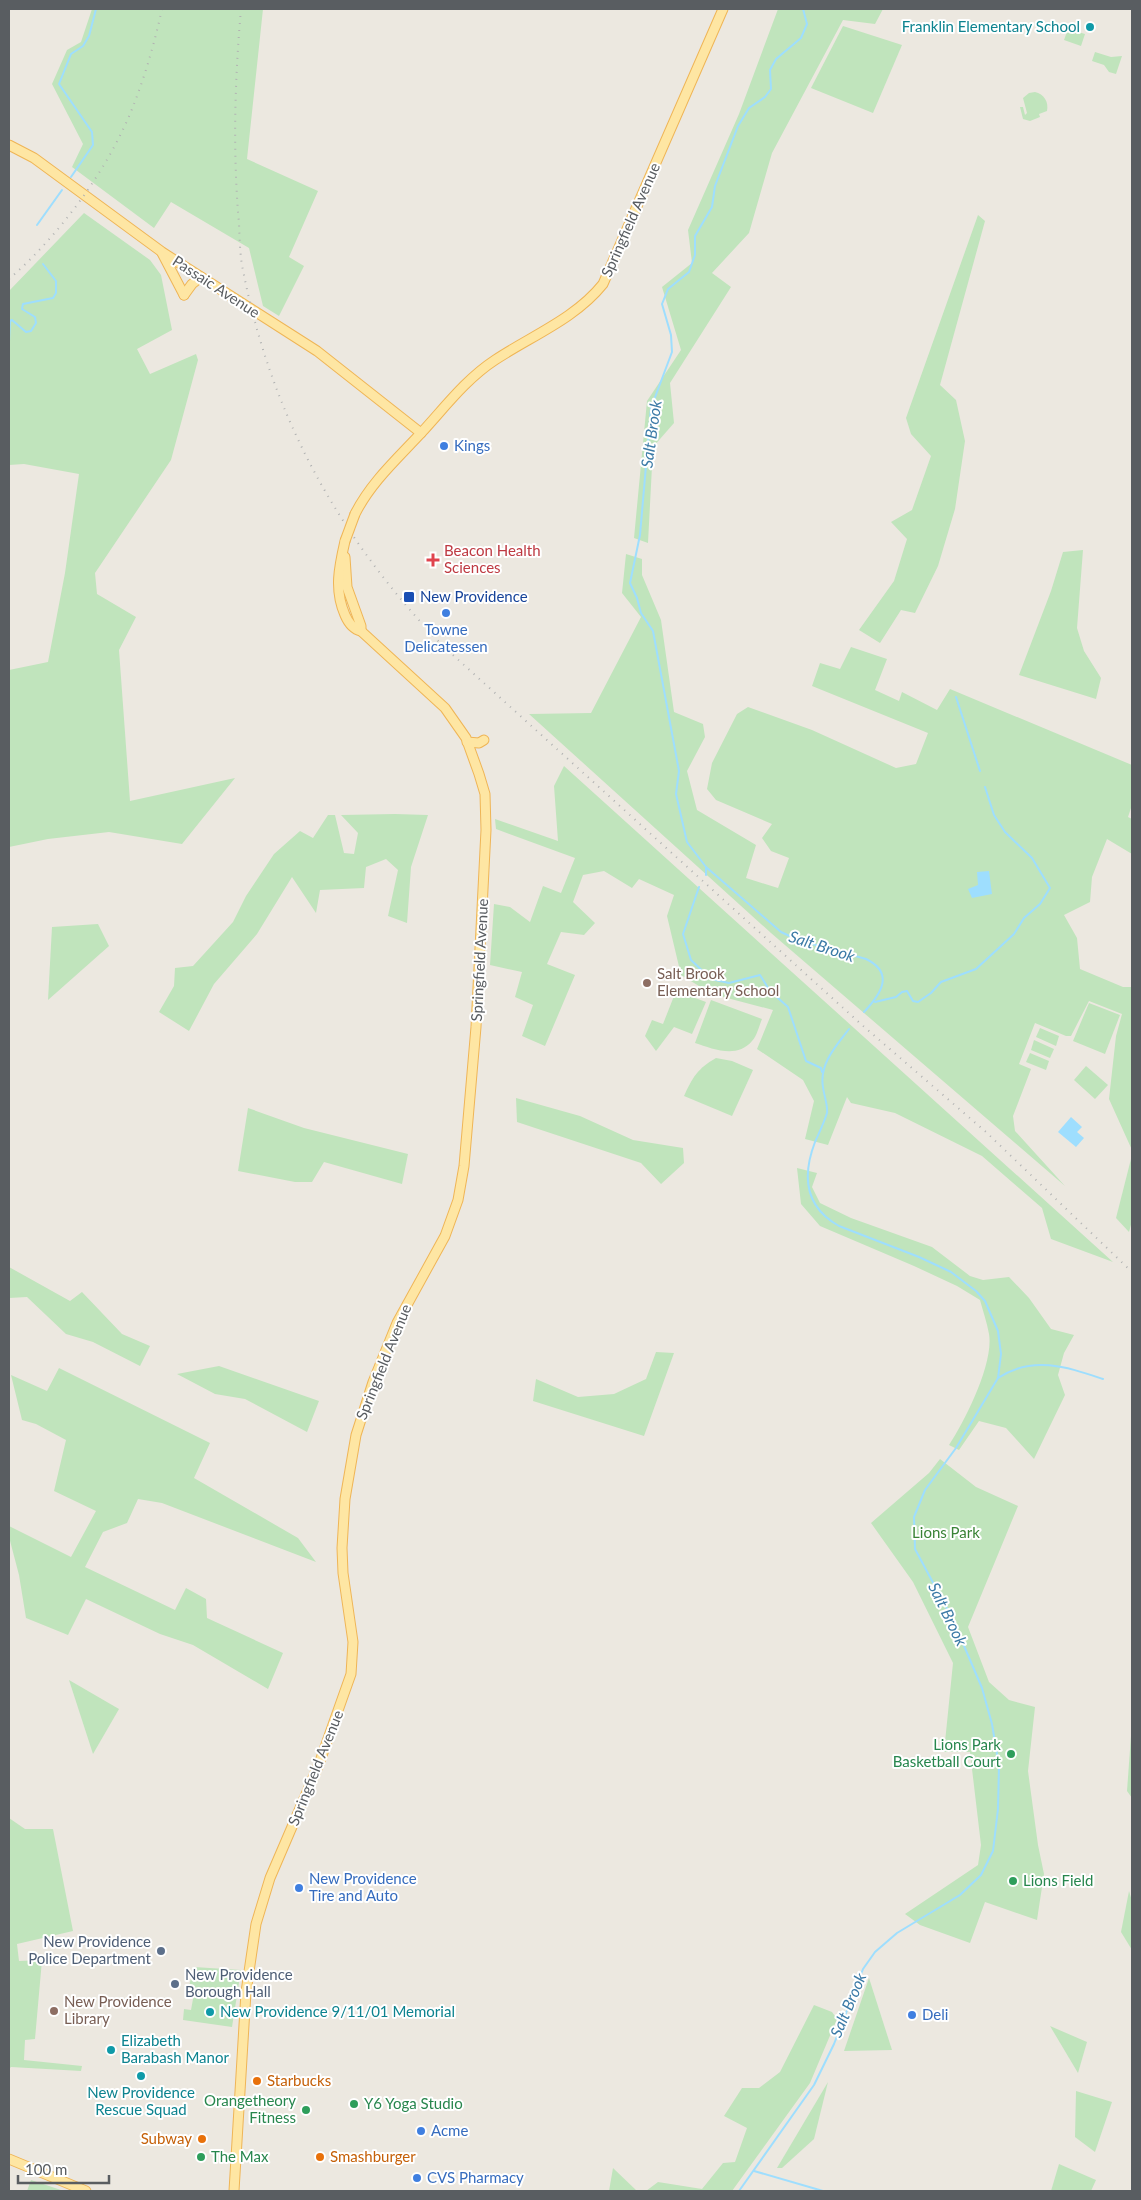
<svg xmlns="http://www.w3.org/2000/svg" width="1141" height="2200" viewBox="0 0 1141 2200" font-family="Lato,sans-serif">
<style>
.green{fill:#c0e4bc}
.water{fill:#9edefe}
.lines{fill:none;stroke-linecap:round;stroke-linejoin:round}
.stream{stroke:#9edefe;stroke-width:2}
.major-casing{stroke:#efb556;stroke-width:11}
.major{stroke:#fee6a3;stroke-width:9}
.rail{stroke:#b1b2b2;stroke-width:2;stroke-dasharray:1 6;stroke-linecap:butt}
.major-bridge-casing{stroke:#efb556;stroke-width:11;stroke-linecap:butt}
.major-bridge{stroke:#fee6a3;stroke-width:9}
.culture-dot{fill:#0f9aa8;stroke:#fff;stroke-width:2}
.shop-dot{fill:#3f7fe0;stroke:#fff;stroke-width:2}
.health-dot{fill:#e0444e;stroke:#fff;stroke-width:2}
.transit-dot{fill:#1a4fb4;stroke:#fff;stroke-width:2}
.education-dot{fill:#8d6e63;stroke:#fff;stroke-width:2}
.leisure-dot{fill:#2e9e5b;stroke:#fff;stroke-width:2}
.service-dot{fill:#5c6f8a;stroke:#fff;stroke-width:2}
.food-dot{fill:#e8710a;stroke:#fff;stroke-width:2}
.labels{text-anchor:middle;stroke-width:4;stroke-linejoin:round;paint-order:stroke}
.culture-label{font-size:15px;fill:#0d838f;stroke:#fff;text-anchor:start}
.street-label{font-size:15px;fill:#595d61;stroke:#fff}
.shop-label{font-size:15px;fill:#366cbe;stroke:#fff;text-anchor:start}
.health-label{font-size:15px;fill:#be3a42;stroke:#fff;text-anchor:start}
.transit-label{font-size:15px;fill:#164399;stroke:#fff;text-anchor:start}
.education-label{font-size:15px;fill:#785e54;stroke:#fff;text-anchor:start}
.park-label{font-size:15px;fill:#3a8336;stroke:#fff}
.leisure-label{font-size:15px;fill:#27864d;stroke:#fff;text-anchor:start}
.service-label{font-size:15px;fill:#4e5e75;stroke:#fff;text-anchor:end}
.food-label{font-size:15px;fill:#c56008;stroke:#fff;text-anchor:start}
.water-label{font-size:16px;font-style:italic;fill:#3b7aa6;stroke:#fff}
</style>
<rect width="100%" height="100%" fill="#ece8e0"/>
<g class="green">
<polygon points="92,9 263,9 247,159 318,191 289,257 304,266 279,316 263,306 249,248 171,202 154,228 72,167 83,144 52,84 67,50 81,42"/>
<polygon points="778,9 883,9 875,24 843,20 772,153 749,233 712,273 731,287 670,383 674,423 653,447 648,543 634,538 647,401 681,350 662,287 692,263 688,230 739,114"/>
<polygon points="843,26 902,45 873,113 811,88"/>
<polygon points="1068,29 1085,34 1081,46 1064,40"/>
<polygon points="1095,52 1111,57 1122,56 1116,74 1109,72 1104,65 1092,61"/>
<path d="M 1035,92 C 1044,94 1049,102 1047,111 L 1039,114 L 1040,117 L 1030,121 L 1023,119 L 1020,107 L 1023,107 L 1025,115 L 1027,113 L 1023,98 L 1029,93 Z"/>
<polygon points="84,213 150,260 161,275 172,330 137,349 150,374 196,354 198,360 171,460 95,573 97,594 136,617 119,650 130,801 235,778 182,844 109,832 48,839 9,847 9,670 48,662 65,573 79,474 24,464 9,465 9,291"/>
<polygon points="978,215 985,221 940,385 956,400 965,441 955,509 938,566 915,613 901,610 880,643 859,630 894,581 907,539 891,522 912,510 931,456 911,434 906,418"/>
<polygon points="1083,550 1077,628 1084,651 1101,678 1096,699 1019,675 1051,591 1063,552"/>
<polygon points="626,554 642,559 642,575 661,620 674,712 703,724 705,737 687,771 697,810 756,845 746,878 778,888 789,858 771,851 762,838 772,824 716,800 707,789 712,763 737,714 748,707 812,730 896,768 916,764 928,733 812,686 820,663 840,669 851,647 887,659 875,690 899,701 902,692 937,710 950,689 1132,765 1132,805 1128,817 1132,819 1132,854 1107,839 1092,877 1090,902 1064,915 1077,938 1080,969 1123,987 1132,987 1132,1150 1109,1099 1116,1036 1122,1014 1089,1001 1071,1036 1066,1036 1035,1023 1019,1064 1031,1069 1013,1116 1015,1131 1065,1186 771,933 529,714 591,713 641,617 622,593"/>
<polygon points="564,766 1113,1262 1051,1239 1042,1208 982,1156 895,1113 851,1103 847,1097 828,1145 805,1139 814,1101 803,1080 757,1049 773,1010 712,994 681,975 667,916 674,895 639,879 632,888 604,871 583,875 573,902 595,923 584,935 561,932 547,964 575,975 545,1046 522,1036 533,1005 515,997 522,972 490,965 494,904 510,907 530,922 543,886 561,893 575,858 496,829 495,819 558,841 554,786"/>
<polygon points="395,814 428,815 411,867 407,923 388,916 398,870 386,859 366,867 364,888 320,890 316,913 292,877 257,934 214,984 189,1031 159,1012 174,986 175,968 193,966 233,922 246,896 274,854 300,831 313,838 328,815 335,815 344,853 354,854 358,833 341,815"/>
<polygon points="98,924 109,946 48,1000 52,927"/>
<polygon points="676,991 706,1002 692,1034 674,1027 656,1051 645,1036 652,1020 663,1024"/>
<path d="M 711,1000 L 762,1019 C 759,1026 757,1036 752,1041 C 737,1059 713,1049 695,1043 Z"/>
<polygon points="1089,1003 1120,1015 1105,1054 1073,1041"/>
<polygon points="1040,1028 1059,1036 1056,1046 1036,1037"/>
<polygon points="1034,1040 1054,1049 1050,1058 1031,1050"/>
<polygon points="1030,1053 1049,1061 1046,1070 1026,1062"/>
<path d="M 716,1058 L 732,1061 L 753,1070 L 732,1116 L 684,1096 C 692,1078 698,1068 716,1058 Z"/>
<polygon points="1086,1066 1108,1085 1095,1099 1074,1080"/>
<polygon points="516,1098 580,1116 633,1140 683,1148 684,1163 661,1184 641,1163 517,1122"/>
<polygon points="248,1108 304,1128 408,1154 402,1184 324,1162 312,1182 295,1182 238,1171"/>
<polygon points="1132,1155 1132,1221 1129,1232 1116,1218"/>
<path d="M 797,1168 L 817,1173 L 812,1187 L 820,1203 L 851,1218 L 932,1247 L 970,1276 L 983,1280 L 1009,1277 L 1029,1298 L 1051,1329 L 1074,1335 L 1064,1353 L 1058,1375 L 1065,1395 L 1034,1459 L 1006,1428 L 979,1421 L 959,1450 L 949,1445 C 965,1421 994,1363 989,1334 C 987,1323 983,1311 980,1300 L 957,1286 L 914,1266 L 820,1226 L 801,1204 Z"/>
<polygon points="9,1267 70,1301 82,1292 122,1334 150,1346 140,1366 93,1342 66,1334 27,1297 9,1298"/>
<polygon points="656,1352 674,1353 644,1436 533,1401 536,1379 578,1397 614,1394 646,1379"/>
<polygon points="219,1366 319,1401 307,1432 245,1399 215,1394 177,1374"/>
<polygon points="59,1368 210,1443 194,1478 298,1538 316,1562 162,1503 138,1499 127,1523 103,1532 85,1567 175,1610 186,1588 206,1599 207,1618 283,1653 268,1689 193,1645 160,1634 86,1599 68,1635 26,1618 19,1575 9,1537 9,1526 71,1557 96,1511 54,1491 66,1440 36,1424 22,1420 11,1375 47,1391"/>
<polygon points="940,1459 976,1487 1018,1506 968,1627 989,1682 1009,1700 1035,1707 1028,1771 1038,1845 1044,1874 1037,1920 985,1902 970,1943 920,1925 905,1914 978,1865 981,1845 970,1752 944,1752 953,1663 913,1582 871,1523 929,1473"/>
<polygon points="69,1680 119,1709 93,1754"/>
<polygon points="1132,1722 1132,1798 1127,1791"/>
<polygon points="9,1818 25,1829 53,1829 73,1931 17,1944 19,1961 42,1960 35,2039 25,2040 24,2060 82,2066 81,2071 11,2067 9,2069"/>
<polygon points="1129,1891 1132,1901 1132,1950 1121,1932"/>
<polygon points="194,1967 241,1970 232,2027 183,2020 184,2009 191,2010 195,1988 189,1986"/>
<polygon points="869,1978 892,2050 844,2051"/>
<polygon points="814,2005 832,2012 837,2019 810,2083 732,2191 646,2191 658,2182 702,2189 723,2163 735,2162 747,2128 724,2116 742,2088 759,2088 780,2072"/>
<polygon points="1050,2026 1087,2042 1078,2073"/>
<polygon points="828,2082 814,2139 782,2168 777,2168"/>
<polygon points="1076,2091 1112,2102 1095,2152 1075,2137"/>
<polygon points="1059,2164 1096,2180 1091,2191 1051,2191"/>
<polygon points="613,2168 637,2191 609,2191"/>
<polygon points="31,2180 64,2191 27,2191"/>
</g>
<g class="water">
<polygon points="989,871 992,894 972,898 968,889 978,885 977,872"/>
<polygon points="1071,1117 1082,1127 1077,1132 1084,1138 1076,1147 1058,1132"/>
</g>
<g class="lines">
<g class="stream">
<path d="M 803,9 L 807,24 L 801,38 L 776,59 L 770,70 L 771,89 L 765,97 L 749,108 L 738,126 L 715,186 L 712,207 L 695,236 L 695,255 L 689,272 L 668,289 L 662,304 L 671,335 L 672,352 L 651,408 L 640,535 L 630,583 L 637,598 L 641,613 L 653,631 L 679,771 L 676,794 L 687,842 L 706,867 L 781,932 L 798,940 L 866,959 C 895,973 881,994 864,1012"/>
<polyline points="71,177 93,145 92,132 59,84 71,54 83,46 89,36 96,9"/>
<polyline points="37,225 62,190"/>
<polyline points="9,341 10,321 12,320 26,332 31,331 36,323 35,317 22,309 23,304 53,298 56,293 56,281 43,264"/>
<polyline points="956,697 980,771"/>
<polyline points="706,875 706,867"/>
<polyline points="699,887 683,934 691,960 711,979 729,983 760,975 770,991 788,1007 806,1061 821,1068 822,1072"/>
<polyline points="875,1002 896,997 902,992 907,991 913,1001 918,1002 931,993 941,982 976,969 1014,934 1024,918 1040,904 1050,888 1032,858 1005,832 994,815 985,787"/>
<path d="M 998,1378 C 1033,1355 1067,1367 1103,1379"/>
<polyline points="754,2171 823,2191"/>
<path d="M 739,2191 L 814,2085 L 834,2044 L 863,1969 L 875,1952 L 897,1933 L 960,1895 L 981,1875 L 993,1851 L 998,1809 L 999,1766 L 992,1724 L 982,1688 L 953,1620 L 915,1549 L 914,1517 L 925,1490 L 956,1448 L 998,1378 L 1001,1354 L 998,1331 L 985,1301 L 976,1291 L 951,1272 L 919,1257 L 839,1226 C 805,1207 802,1176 815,1142 C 819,1133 824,1123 827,1113 C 828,1105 824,1096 823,1087 C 819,1064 836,1046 849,1029"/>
</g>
<defs>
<g id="major">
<polyline points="9,145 34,158 162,252 317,351 421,433"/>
<polyline points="162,253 184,295"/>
<polyline points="184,295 192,284 201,277"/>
<path d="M 355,514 C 371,482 398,458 422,432 C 445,407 466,379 495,360 C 531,336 575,319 603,284 L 723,9"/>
<polyline points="345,557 347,587 361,626 361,631"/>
<polyline points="467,742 479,743 484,740"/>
<polyline points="9,2159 86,2191"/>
<path d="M 234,2191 L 246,1992 L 256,1924 L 270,1878 L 319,1764 L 351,1674 L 353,1642 L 343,1573 L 342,1548 L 345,1499 L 356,1435 L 373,1382 L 397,1323 L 445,1236 L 458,1200 L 464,1166 L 476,1027 L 486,830 L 485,794 L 479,774 L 466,738 L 445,708 L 361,631 C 352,629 348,622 345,615 C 334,590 339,567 345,541"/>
</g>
</defs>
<use href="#major" class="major-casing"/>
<use href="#major" class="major"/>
<g class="rail">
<path d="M 241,9 C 235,77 233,144 238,212 C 240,229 239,248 242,265 C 270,414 338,537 443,646 L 862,1025 L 986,1132 L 1132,1272"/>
<path d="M 9,279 C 60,235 110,167 134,104 C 146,73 155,41 162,9"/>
</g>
<defs>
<polyline id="major-bridge" points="345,541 355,514"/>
</defs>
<use href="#major-bridge" class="major-bridge-casing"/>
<use href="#major-bridge" class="major-bridge"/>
</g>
<g class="culture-dot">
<circle cx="1090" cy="27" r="5"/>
<circle cx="210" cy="2012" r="5"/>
<circle cx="111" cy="2050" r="5"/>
<circle cx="141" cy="2076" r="5"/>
</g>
<g class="shop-dot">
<circle cx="444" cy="446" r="5"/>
<circle cx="446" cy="613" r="5"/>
<circle cx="299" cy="1888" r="5"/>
<circle cx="912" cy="2015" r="5"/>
<circle cx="421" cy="2131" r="5"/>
<circle cx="417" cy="2178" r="5"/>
</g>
<path class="health-dot" d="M430.5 552.5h5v5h5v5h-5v5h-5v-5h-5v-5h5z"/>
<rect class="transit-dot" x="403" y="591" width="12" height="12" rx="2.5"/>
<g class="education-dot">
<circle cx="647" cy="983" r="5"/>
<circle cx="54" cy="2011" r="5"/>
</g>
<g class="leisure-dot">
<circle cx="1011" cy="1754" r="5"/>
<circle cx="1013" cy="1881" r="5"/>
<circle cx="354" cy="2104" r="5"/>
<circle cx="306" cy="2110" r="5"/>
<circle cx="201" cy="2157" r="5"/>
</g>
<g class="service-dot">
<circle cx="161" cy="1951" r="5"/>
<circle cx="175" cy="1984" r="5"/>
</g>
<g class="food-dot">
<circle cx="257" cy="2081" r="5"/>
<circle cx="202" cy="2139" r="5"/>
<circle cx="320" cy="2157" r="5"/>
</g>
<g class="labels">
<g class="culture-label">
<text x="1080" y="32" text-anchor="end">Franklin Elementary School</text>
<text x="220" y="2017">New Providence 9/11/01 Memorial</text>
<text x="121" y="2046">Elizabeth<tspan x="121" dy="17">Barabash Manor</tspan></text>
<text x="141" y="2098" text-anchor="middle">New Providence<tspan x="141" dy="17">Rescue Squad</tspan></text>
</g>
<g class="street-label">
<text transform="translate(631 220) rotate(-66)" y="5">Springfield Avenue</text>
<text transform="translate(216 287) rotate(33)" y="5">Passaic Avenue</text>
<text transform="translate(480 960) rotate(-87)" y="5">Springfield Avenue</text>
<text transform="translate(384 1362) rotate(-68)" y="5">Springfield Avenue</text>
<text transform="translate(316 1768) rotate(-68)" y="5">Springfield Avenue</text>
</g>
<g class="shop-label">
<text x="454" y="451">Kings</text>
<text x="446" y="635" text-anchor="middle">Towne<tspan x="446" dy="17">Delicatessen</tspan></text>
<text x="309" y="1884">New Providence<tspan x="309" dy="17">Tire and Auto</tspan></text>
<text x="922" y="2020">Deli</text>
<text x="431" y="2136">Acme</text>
<text x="427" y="2183">CVS Pharmacy</text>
</g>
<g class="health-label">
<text x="444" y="556">Beacon Health<tspan x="444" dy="17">Sciences</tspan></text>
</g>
<g class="transit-label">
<text x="420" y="602">New Providence</text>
</g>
<g class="education-label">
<text x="657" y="979">Salt Brook<tspan x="657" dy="17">Elementary School</tspan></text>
<text x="64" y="2007">New Providence<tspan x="64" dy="17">Library</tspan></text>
</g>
<g class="park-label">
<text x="946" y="1538">Lions Park</text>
</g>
<g class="leisure-label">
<text x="1001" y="1750" text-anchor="end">Lions Park<tspan x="1001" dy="17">Basketball Court</tspan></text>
<text x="1023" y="1886">Lions Field</text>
<text x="296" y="2106" text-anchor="end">Orangetheory<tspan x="296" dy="17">Fitness</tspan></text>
<text x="364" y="2109">Y6 Yoga Studio</text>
<text x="211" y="2162">The Max</text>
</g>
<g class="service-label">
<text x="151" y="1947">New Providence<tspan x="151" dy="17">Police Department</tspan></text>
<text x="185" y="1980" text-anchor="start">New Providence<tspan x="185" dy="17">Borough Hall</tspan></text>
</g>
<g class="food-label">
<text x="267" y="2086">Starbucks</text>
<text x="192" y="2144" text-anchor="end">Subway</text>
<text x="330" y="2162">Smashburger</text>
</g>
<g class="water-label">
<text transform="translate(651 434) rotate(-82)" y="6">Salt Brook</text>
<text transform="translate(822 946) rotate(18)" y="6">Salt Brook</text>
<text transform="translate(948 1614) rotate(64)" y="6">Salt Brook</text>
<text transform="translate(848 2005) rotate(-67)" y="6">Salt Brook</text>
</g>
</g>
<rect width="1141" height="2200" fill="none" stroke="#595d61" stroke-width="20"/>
<path d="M18 2175v8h91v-8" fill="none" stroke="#595d61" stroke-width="2.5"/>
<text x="25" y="2175" font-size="15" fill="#595d61" stroke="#ffffff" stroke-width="4" paint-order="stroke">100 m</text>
</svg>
